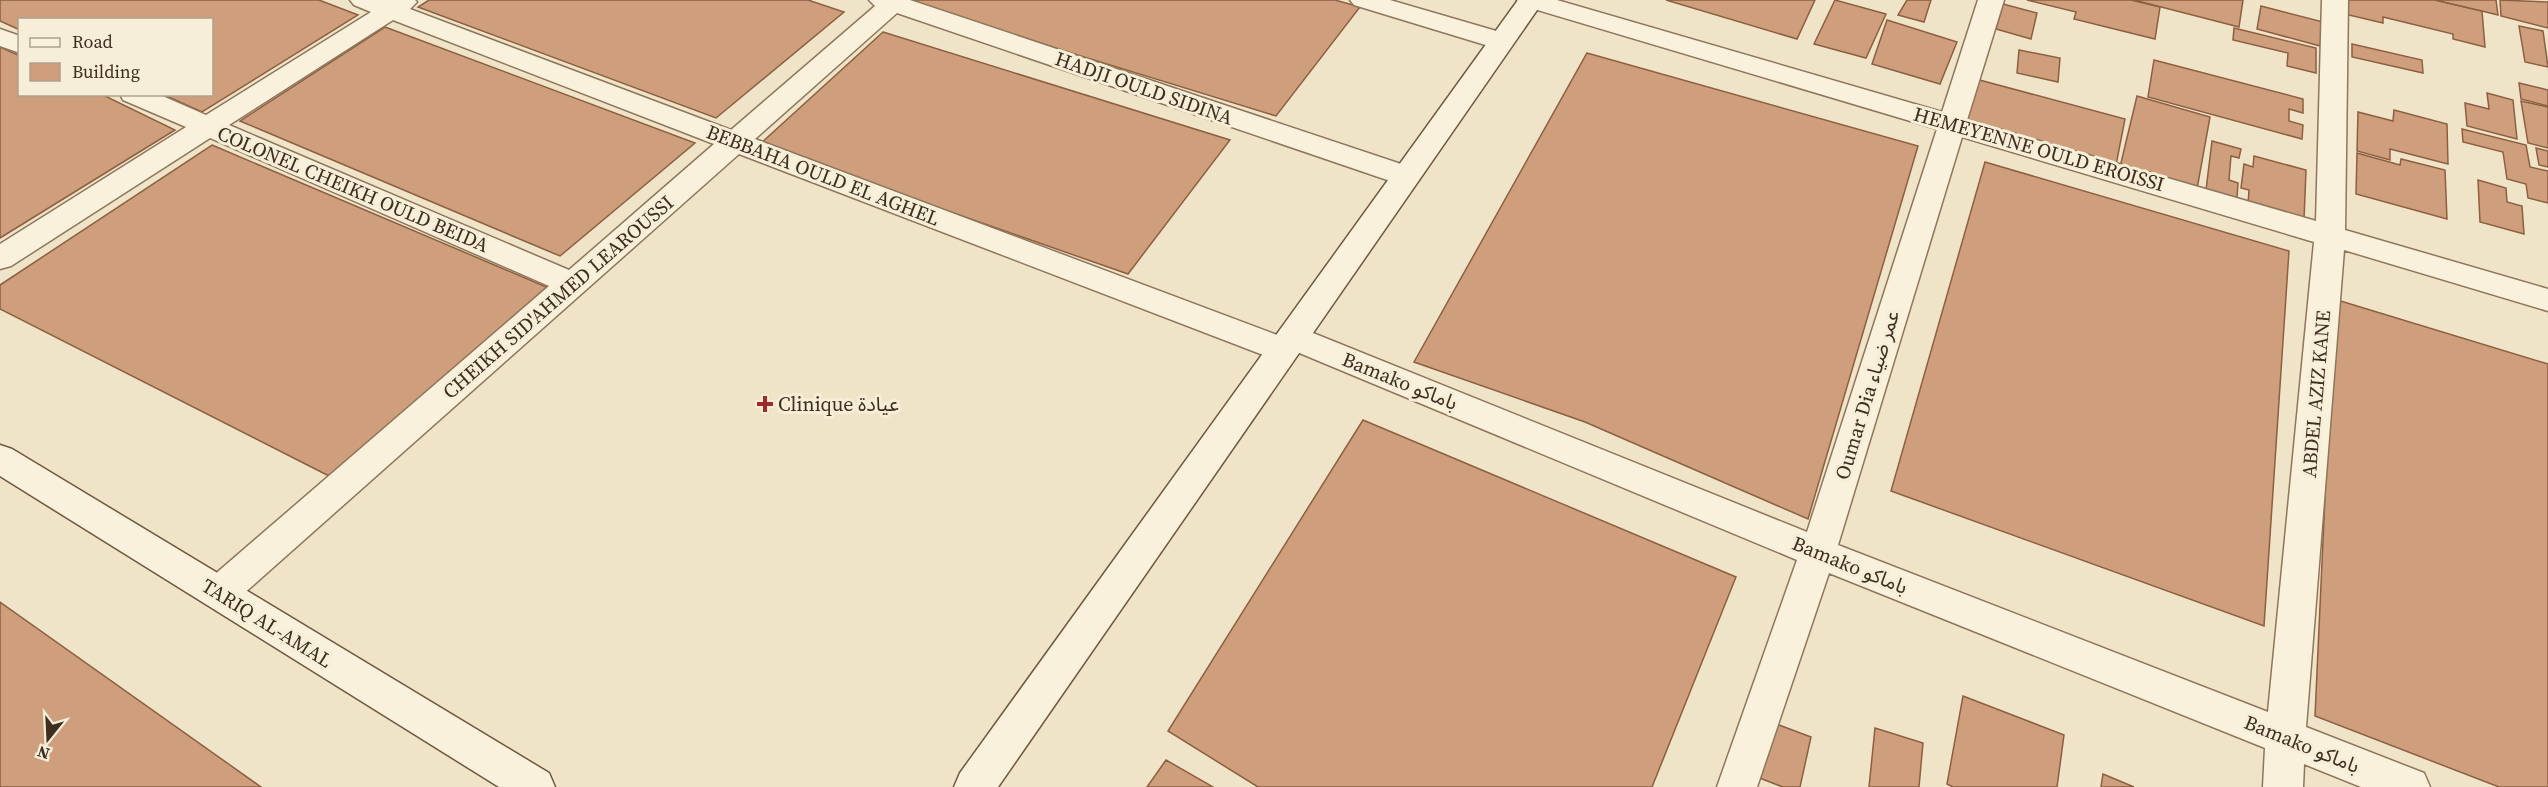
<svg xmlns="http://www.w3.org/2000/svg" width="2548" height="787" viewBox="0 0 2548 787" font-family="'Source Serif 4','Noto Sans Arabic',serif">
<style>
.building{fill:#cf9f7d;stroke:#8d5f41;stroke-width:1.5}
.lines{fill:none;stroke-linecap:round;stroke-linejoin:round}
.street-casing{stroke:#8d765c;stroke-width:3}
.secondary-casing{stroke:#6f573f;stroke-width:3}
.street{fill:#faf1dc;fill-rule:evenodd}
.secondary{fill:#faf1dc;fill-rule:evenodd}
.poi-dot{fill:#9e2a2b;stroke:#f7eed8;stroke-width:2}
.labels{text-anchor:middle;stroke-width:6;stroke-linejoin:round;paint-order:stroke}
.street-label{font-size:20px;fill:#3d2e20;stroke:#f7eed8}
.poi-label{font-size:20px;fill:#3d2e20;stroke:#f7eed8;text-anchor:start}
</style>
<rect width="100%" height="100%" fill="#f0e4c8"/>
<g class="building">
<polygon points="0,0 319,0 358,15 202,112 162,94 212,94 212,20 20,20 20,30 0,21"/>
<polygon points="429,0 808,0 844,12 716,118 418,7"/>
<polygon points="912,0 1335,0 1360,7 1276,116 909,3"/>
<polygon points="1666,0 1815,0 1797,39"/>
<polygon points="1835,0 1886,14 1866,58 1814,44"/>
<polygon points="1907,0 1931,0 1924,22 1898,15"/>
<polygon points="2027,0 2131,0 2160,7 2155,39 2074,19 2076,12"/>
<polygon points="2134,0 2243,0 2239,27"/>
<polygon points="2337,0 2435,0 2482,11 2485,47 2453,39 2453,34 2383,17 2383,23 2336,12"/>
<polygon points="2435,0 2496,0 2498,15 2482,11"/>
<polygon points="2500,0 2548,2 2548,28 2501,16"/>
<polygon points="2003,4 2037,13 2031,39 1996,29"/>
<polygon points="2261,6 2323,22 2320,46 2257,29"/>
<polygon points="1887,20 1957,42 1940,84 1872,64"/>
<polygon points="2519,26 2543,31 2548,67 2525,62"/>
<polygon points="385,27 695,143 560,256 240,121"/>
<polygon points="2234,28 2316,48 2316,73 2287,66 2288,53 2233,40"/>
<polygon points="883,32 1230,140 1128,274 759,145"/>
<polygon points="2352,44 2422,60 2423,73 2352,57"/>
<polygon points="0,47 20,56 20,94 101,94 175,130 0,238"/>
<polygon points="2019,50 2060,58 2058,82 2017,73"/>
<polygon points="1587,53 1918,146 1808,519 1585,422 1414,362"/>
<polygon points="2154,60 2303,99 2303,113 2289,109 2289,121 2303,125 2302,139 2148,97"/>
<polygon points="1972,78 2125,119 2116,165 1959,120"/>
<polygon points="2519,83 2548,90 2548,106 2521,99"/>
<polygon points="2487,93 2513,100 2517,139 2467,126 2465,103 2489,109"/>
<polygon points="2137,96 2210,117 2197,189 2120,167"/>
<polygon points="2521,101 2548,107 2548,148 2528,143"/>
<polygon points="2394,110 2447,124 2448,164 2390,149 2390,160 2357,151 2358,112 2393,121"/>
<polygon points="2462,129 2526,145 2530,167 2548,171 2548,203 2528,198 2526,184 2507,179 2503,152 2463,142"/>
<polygon points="2212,141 2241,149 2239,158 2231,156 2229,180 2238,183 2237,198 2206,190"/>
<polygon points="212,145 551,289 333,478 0,309 0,285"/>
<polygon points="2536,148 2548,151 2548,167 2539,165"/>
<polygon points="2357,153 2400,165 2401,159 2445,170 2447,219 2356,194"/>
<polygon points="2254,156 2306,170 2304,220 2248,204 2249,190 2241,188 2244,164 2253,167"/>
<polygon points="1985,162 2289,251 2264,626 1891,491"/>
<polygon points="2478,180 2506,188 2507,202 2522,206 2524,234 2480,222"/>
<polygon points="2334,299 2548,364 2548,787 2499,787 2315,716"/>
<polygon points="1363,420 1736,577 1652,787 1258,787 1168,731"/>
<polygon points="0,602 261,787 0,787"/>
<polygon points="1963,696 2064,735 2057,787 1953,787 1947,784"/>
<polygon points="1771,722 1811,737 1800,787 1783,787 1757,777"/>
<polygon points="1875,728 1923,743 1919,787 1869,787"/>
<polygon points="1166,760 1213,787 1147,787"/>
<polygon points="2103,774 2134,787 2101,787"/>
</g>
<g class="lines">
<defs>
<g id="street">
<path d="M 350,0 L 415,0 L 417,2 L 410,9 L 731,130 L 875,6 L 869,0 L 910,0 L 1416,169 L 1420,176 L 1416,183 L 1406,186 L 1396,183 L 897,13 L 755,139 L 1277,335 L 1281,329 L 1292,325 L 1303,329 L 1807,532 L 1937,129 L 1521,5 L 1517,0 L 1557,0 L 1942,112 L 1978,0 L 2004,0 L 1967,120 L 2316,221 L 2322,0 L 2348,0 L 2345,230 L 2548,289 L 2548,311 L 2344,250 L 2306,727 L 2424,773 L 2430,787 L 2361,787 L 2304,764 L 2303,787 L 2263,787 L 2265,748 L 1829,573 L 1757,787 L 1717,787 L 1797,560 L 1297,352 L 1293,358 L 1282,362 L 1271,358 L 739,154 L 232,604 L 219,609 L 206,604 L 201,593 L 206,582 L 549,286 L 210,138 L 11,266 L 0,269 L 0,244 L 186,127 L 123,100 L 120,94 L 158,94 L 206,115 L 371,12 L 354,5 ZM 393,20 L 714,144 L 569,270 L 229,125 ZM 1962,137 L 2314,242 L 2268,712 L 1838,545 Z"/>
<polygon points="1350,0 1390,0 1510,35 1514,41 1510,47 1501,49 1492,47 1354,5"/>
<polygon points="0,29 20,36 20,53 0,46"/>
</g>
<g id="secondary">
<polygon points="1518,0 1544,0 998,787 954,787 960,773"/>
<polygon points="0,445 12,449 549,773 555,787 499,787 0,476"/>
</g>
</defs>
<use href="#street" class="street-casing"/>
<use href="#secondary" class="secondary-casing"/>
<use href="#street" class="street"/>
<use href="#secondary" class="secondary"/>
</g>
<path class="poi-dot" d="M762 395h6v6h6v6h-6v6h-6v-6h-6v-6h6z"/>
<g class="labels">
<g class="street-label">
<text transform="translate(1144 88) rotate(19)" y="7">HADJI OULD SIDINA</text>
<text transform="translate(2039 149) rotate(16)" y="7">HEMEYENNE OULD EROISSI</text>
<text transform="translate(823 175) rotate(21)" y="7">BEBBAHA OULD EL AGHEL</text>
<text transform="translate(353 189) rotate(23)" y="7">COLONEL CHEIKH OULD BEIDA</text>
<text transform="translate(558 297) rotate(-41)" y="7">CHEIKH SID'AHMED LEAROUSSI</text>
<text transform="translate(1400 381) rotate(22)" y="7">Bamako باماكو</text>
<text transform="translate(2316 394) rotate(-85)" y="7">ABDEL AZIZ KANE</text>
<text transform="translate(1867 395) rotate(-73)" y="7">Oumar Dia عمر ضياء</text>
<text transform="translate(1850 565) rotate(22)" y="7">Bamako باماكو</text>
<text transform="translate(267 623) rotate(32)" y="7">TARIQ AL-AMAL</text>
<text transform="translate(2302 744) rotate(22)" y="7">Bamako باماكو</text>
</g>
<g class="poi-label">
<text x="778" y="411">Clinique عيادة</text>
</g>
</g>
<rect x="18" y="18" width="195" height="78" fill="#f7eed8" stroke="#ada18e" stroke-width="1.5"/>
<rect x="30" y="38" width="30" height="9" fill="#faf1dc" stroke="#ada18e" stroke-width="1.5"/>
<text x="72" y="48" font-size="18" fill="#3d2e20">Road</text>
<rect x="30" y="63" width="30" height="18" fill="#cf9f7d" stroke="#ada18e" stroke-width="1.5"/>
<text x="72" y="78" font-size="18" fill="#3d2e20">Building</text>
<g transform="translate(48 739) rotate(198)" stroke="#f7eed8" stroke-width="4.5" paint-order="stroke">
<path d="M0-4.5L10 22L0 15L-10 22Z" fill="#3d2e20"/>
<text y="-9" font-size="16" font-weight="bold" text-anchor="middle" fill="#3d2e20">N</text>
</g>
</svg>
